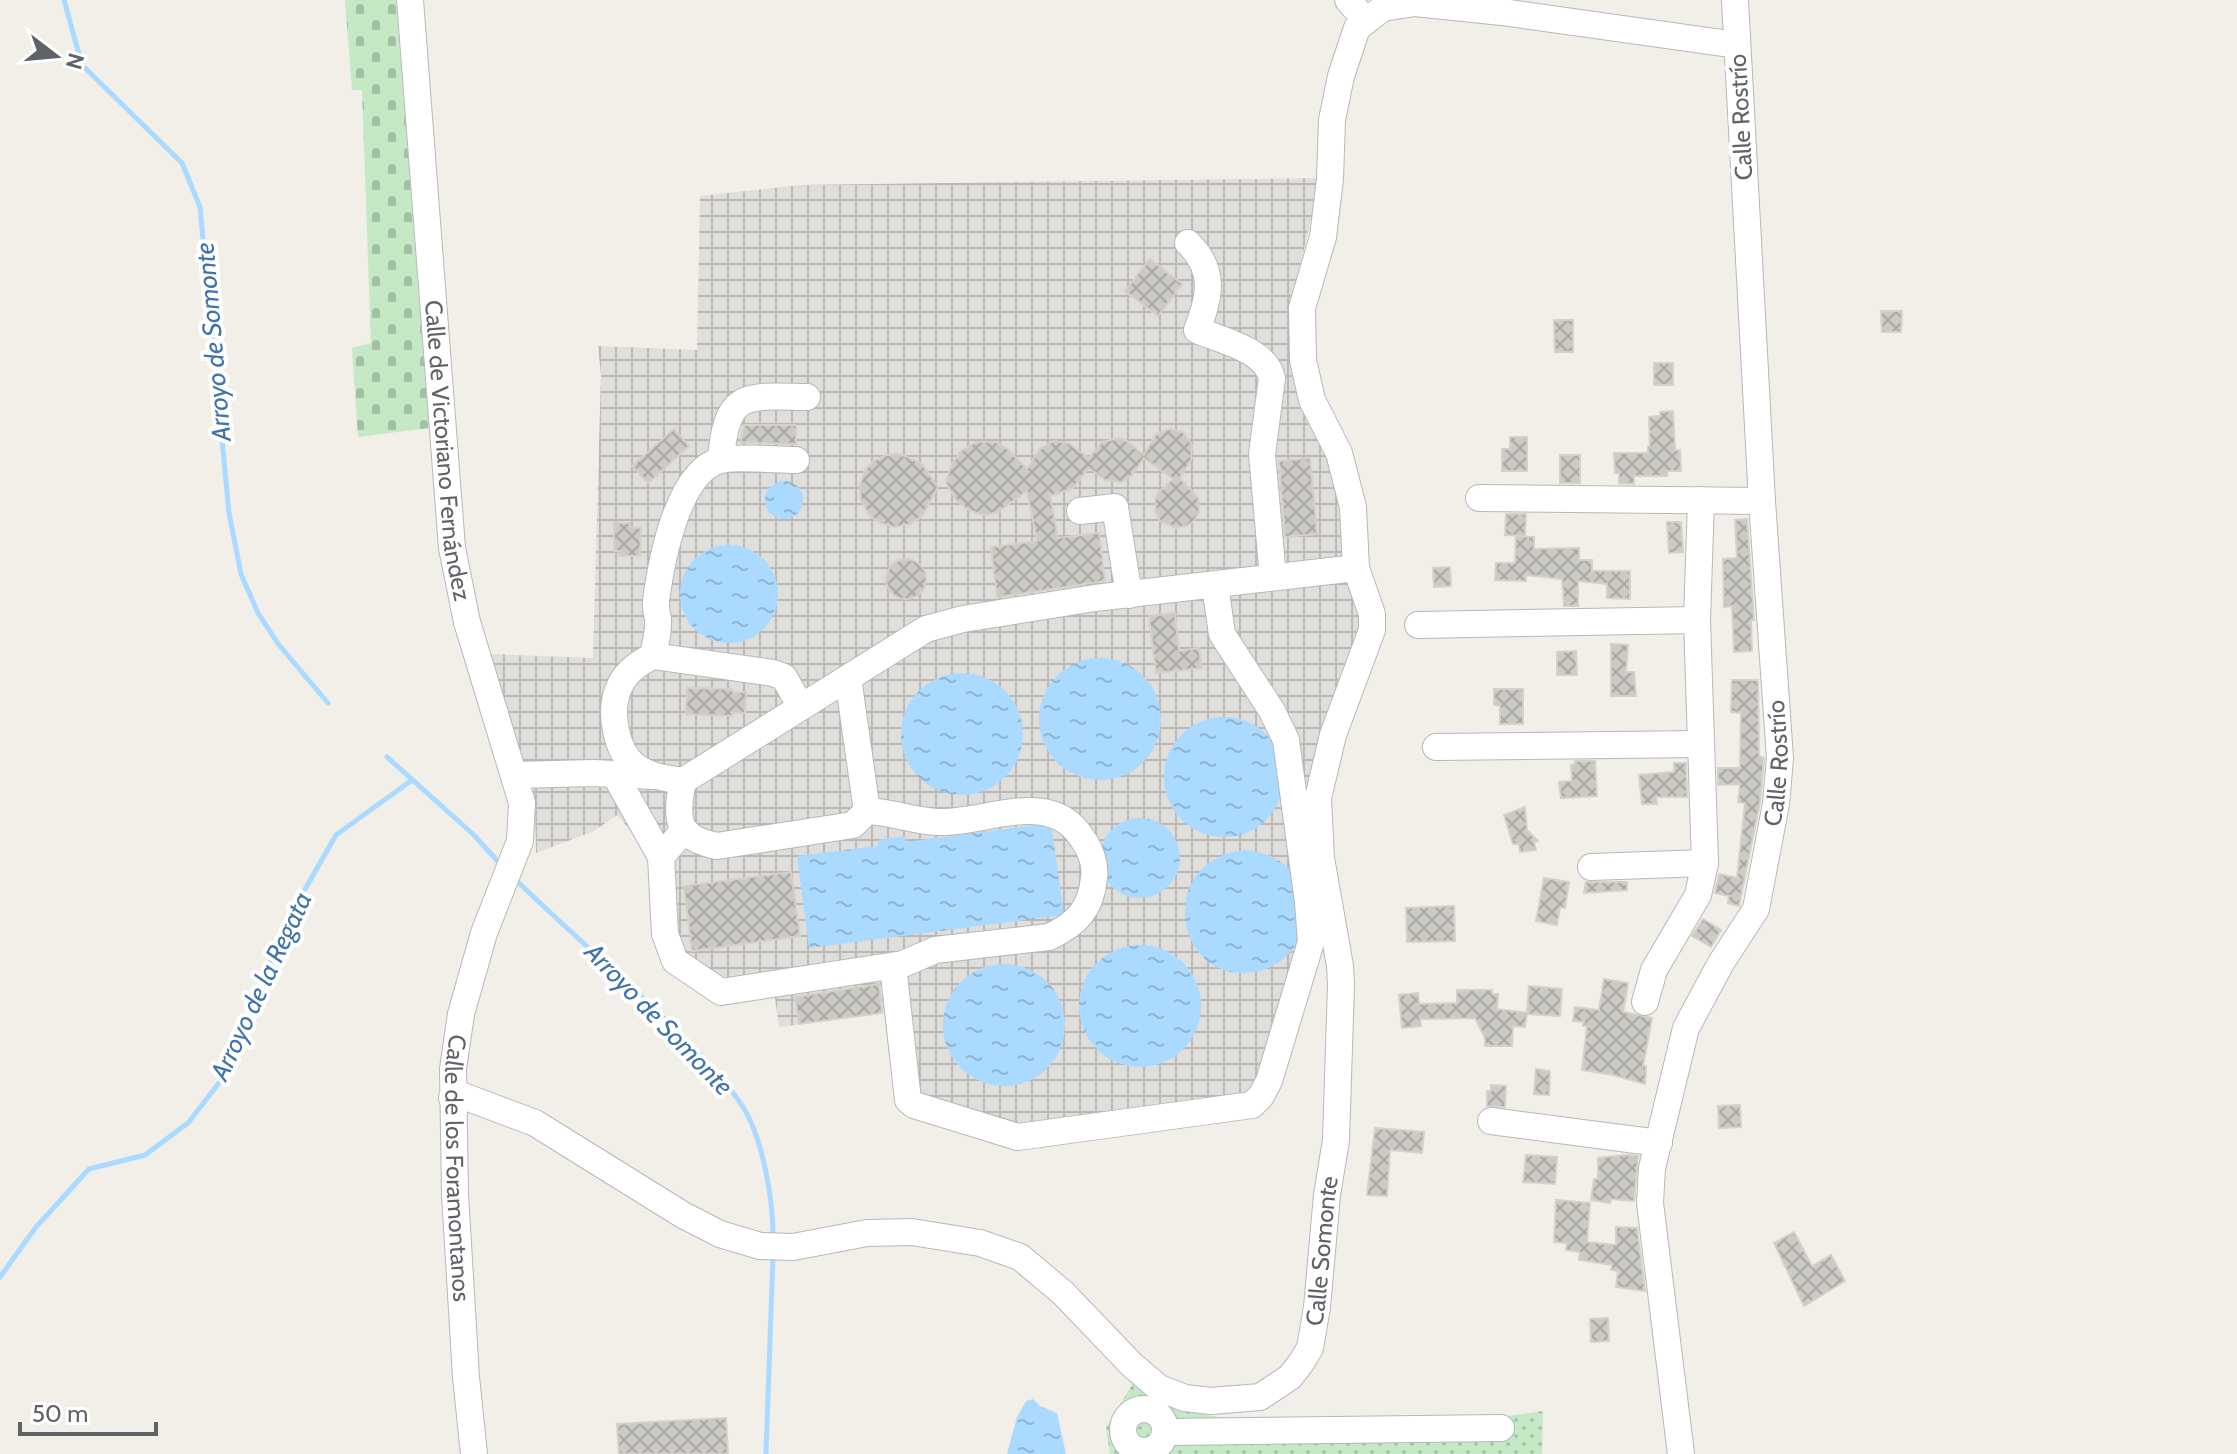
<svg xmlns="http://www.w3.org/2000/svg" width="2237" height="1454" viewBox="0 0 2237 1454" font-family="Cabin,sans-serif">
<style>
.industrial{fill:url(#industrial-grid)}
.grass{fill:url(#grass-dots)}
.cemetery{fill:url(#cemetery-stones)}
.water{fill:url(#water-ripples)}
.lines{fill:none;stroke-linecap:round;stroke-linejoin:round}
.stream{stroke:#aadaff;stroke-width:5}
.building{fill:url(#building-cross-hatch);stroke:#d6d1c6;stroke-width:2}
.minor-casing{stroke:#b5b8bc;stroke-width:28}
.minor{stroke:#fff;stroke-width:26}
.labels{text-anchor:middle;stroke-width:8;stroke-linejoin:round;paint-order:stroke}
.street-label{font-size:24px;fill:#5f6368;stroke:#fff}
.water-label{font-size:26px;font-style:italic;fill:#4174aa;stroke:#fff}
</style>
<defs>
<pattern id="industrial-grid" width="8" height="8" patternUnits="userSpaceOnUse" patternTransform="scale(2)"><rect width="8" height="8" fill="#e0deda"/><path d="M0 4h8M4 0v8" fill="none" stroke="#b9b8b5"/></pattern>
<pattern id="grass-dots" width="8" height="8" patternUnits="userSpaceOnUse" patternTransform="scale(2)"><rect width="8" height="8" fill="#c5e8c5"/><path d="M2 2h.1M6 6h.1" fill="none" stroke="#a3c0a4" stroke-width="1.8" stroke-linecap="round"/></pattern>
<pattern id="cemetery-stones" width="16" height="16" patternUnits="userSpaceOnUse" patternTransform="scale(2)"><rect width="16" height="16" fill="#c5e8c5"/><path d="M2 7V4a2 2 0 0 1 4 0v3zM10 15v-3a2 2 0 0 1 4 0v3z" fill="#a3c0a4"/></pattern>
<pattern id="water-ripples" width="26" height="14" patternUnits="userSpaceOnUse" patternTransform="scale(2)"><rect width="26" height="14" fill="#aadaff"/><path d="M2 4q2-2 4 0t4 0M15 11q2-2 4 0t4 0" fill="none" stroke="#8eb4d2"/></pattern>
<pattern id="building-cross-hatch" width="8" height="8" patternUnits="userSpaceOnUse" patternTransform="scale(2)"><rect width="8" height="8" fill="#cccac5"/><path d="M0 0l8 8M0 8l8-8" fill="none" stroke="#a9a8a4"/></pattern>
</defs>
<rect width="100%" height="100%" fill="#f1efe8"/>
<polygon class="industrial" points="1321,178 1290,307 1289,356 1295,389 1304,411 1336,477 1362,636 1351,669 1319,738 1309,798 1324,937 1269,1098 1010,1147 904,1115 896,1107 884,1013 779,1027 775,998 768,993 703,995 651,873 643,845 617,815 594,831 536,853 535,801 491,654 593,658 601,375 598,346 697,350 700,196 801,185"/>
<polygon class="grass" points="1133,1383 1155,1398 1181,1410 1228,1419 1508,1416 1543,1411 1542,1454 1110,1454 1106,1428"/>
<polygon class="cemetery" points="345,0 396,0 429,428 358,437 352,348 371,343 362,90 352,90"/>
<g class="water">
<circle cx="784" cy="500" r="19"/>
<circle cx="729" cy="594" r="49"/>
<circle cx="1100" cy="719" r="61"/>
<circle cx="962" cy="734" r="61"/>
<circle cx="1224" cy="777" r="60"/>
<circle cx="1140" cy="858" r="40"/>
<polygon points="1051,823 1064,915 809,948 797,856 878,846 878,840 905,836 906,842"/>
<path d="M 1245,850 C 1266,852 1283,859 1296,877 L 1299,941 C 1288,957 1274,969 1254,972 C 1173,985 1155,859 1245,850 Z"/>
<circle cx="1140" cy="1006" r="61"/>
<circle cx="1004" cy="1025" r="61"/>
<polygon points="1033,1399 1040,1406 1057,1413 1066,1454 1007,1454 1017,1417 1026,1401"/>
</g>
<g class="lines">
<g class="stream">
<polyline points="64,0 82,65 182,163 200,207 229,513 241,574 258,613 279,645 328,703"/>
<polyline points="387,757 474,835 502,866"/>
<path d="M 515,879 C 567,930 623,977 675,1029 C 699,1054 724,1078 743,1107 C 763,1139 773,1199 773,1237"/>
<polyline points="0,1277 36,1227 89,1169 145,1155 188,1123 222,1079 287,921 336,835 412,780"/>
<polyline points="766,1454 773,1255"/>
</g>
</g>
<g class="building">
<polygon points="1150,259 1182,284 1158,316 1125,291"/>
<polygon points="1881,311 1902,311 1901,332 1882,332"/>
<polygon points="1554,320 1573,320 1573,352 1555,352"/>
<rect x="1654" y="363" width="19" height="22"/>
<polygon points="1673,411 1675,450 1680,450 1681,471 1667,471 1667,476 1634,476 1634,484 1619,483 1619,473 1615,473 1614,453 1648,453 1648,446 1650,446 1649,417 1660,416 1660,412"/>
<polygon points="744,425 796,425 796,444 741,442"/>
<polygon points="674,429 689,446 648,483 632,466"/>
<polygon points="1170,429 1183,432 1192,445 1191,460 1180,478 1198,498 1199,512 1194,521 1186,526 1176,528 1160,521 1156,513 1155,501 1158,493 1173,479 1144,458 1132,475 1121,482 1105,480 1089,468 1073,488 1050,496 1058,538 1099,533 1105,581 997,597 991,547 1037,541 1027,491 998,512 984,515 968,510 957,501 946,483 951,466 960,452 975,442 996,442 1008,449 1027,469 1040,449 1053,441 1068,443 1089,458 1102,442 1119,438 1127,441 1144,455 1156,434"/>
<polygon points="1510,437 1527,437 1527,471 1502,471 1502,449 1510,449"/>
<polygon points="900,454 921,463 938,487 922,516 910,524 894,527 880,523 869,515 861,500 860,486 865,470 873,461 886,455"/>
<rect x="1560" y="455" width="20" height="28"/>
<polygon points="1310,458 1317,534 1285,537 1279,461"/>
<polygon points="1506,514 1526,514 1525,536 1505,535"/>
<polygon points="1747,519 1754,620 1751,620 1752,651 1734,652 1732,606 1724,607 1723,559 1737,558 1735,520"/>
<polygon points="1667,522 1681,522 1683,552 1669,553"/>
<polygon points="614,523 630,523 630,527 641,528 640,556 619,556 619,551 614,551"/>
<polygon points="1516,536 1534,537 1534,549 1579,548 1579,560 1592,560 1592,571 1630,571 1630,599 1607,598 1607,584 1578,581 1578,606 1564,606 1562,579 1526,575 1526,581 1495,580 1496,563 1515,563"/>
<circle cx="906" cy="579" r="20"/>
<polygon points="1450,567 1451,586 1434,587 1433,568"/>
<polygon points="1175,613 1179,651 1199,648 1202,668 1156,673 1149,616"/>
<polygon points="1611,644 1628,645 1626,672 1634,672 1636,696 1611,696"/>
<polygon points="1576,651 1577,675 1557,675 1557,652"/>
<polygon points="1732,680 1758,680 1759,756 1764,758 1760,802 1739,906 1728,903 1729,896 1715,893 1719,874 1737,878 1745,803 1738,802 1740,784 1718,785 1718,768 1740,768 1741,713 1731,712"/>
<polygon points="687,688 732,689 733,692 746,692 745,713 732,713 732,716 686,714"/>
<polygon points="1494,689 1523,689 1523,724 1500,724 1500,706 1494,705"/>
<polygon points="1575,761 1595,761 1597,796 1561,798 1559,782 1572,781 1571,765 1575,764"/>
<polygon points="1674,763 1686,763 1687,797 1656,797 1657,804 1642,804 1639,775 1674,772"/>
<polygon points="1525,807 1527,830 1538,841 1534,842 1536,850 1520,852 1519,844 1513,844 1504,815"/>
<polygon points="791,872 800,936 692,951 684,886"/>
<polygon points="1544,878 1569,882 1565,908 1560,907 1557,925 1536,921"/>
<polygon points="1586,882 1627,882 1627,890 1584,893"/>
<polygon points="1454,906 1455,941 1407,942 1406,908"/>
<polygon points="1703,919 1721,930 1711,947 1692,936"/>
<polygon points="1604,979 1628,983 1623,1012 1652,1018 1643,1066 1646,1066 1645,1084 1613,1075 1582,1070 1587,1026 1583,1026 1584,1022 1573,1021 1575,1007 1599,1010"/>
<polygon points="879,984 882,1013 799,1024 795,997"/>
<polygon points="1529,986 1562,989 1560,1016 1527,1014"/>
<polygon points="1457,990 1492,990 1492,994 1498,994 1497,1009 1527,1013 1525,1027 1513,1026 1512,1046 1485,1046 1485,1038 1475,1018 1420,1019 1421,1026 1402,1028 1399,995 1418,993 1419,1004 1457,1003"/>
<polygon points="1536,1069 1550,1071 1549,1095 1534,1094"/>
<polygon points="1491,1085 1506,1086 1505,1107 1487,1106 1487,1091 1491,1091"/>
<polygon points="1740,1105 1741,1127 1719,1128 1718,1106"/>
<polygon points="1375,1128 1424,1132 1422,1153 1390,1150 1387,1196 1367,1195"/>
<polygon points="1526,1155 1557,1157 1555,1184 1523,1182"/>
<polygon points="1626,1155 1638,1156 1634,1201 1611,1199 1610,1203 1591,1200 1594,1179 1598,1179 1598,1158"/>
<polygon points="1556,1200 1590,1203 1587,1242 1616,1245 1616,1227 1637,1228 1645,1291 1616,1287 1618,1271 1611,1270 1612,1265 1579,1260 1580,1252 1566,1250 1567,1243 1554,1242"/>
<polygon points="1794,1232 1812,1266 1831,1255 1845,1281 1804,1306 1774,1243"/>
<polygon points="1608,1318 1609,1341 1591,1342 1590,1319"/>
<polygon points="726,1418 728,1454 619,1454 617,1424"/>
</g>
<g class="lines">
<defs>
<g id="minor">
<path id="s1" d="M 410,0 L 452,548 L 467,622 L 522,803 L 520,841 L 484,933 L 461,1014 L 453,1069 L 455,1194 L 466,1377 L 474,1454"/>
<polyline points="1348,0 1366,21"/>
<path d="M 1188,243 C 1216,270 1210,297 1197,330 C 1222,341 1265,349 1272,378 L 1262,454 L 1273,577"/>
<path d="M 721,460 C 726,390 746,396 807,397"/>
<polyline points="1479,498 1762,501"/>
<polyline points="1080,511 1115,507 1129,595"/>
<polyline points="1418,625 1697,620"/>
<path d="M 653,656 C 655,645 659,631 658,619 C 657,613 655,608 656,601 C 661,563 677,471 721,460 C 738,456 776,460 796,460"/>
<polyline points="848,678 867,811"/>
<polyline points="1436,747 1701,744"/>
<polyline points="514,775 594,773 652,776"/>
<polyline points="615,775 661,857"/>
<path d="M 683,781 C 665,778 650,777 635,766 C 616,751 609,713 618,690 C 624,673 638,663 653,656 L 773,673 L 784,677 L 801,707"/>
<path d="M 684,830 L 661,857 L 665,934 L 675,961 L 721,992 L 903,964 L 935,950 L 1049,937 C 1077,924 1091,909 1094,878 C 1096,864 1090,849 1082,838 C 1051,788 986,823 940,822 C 918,822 892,812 867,811 L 853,825 L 717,846 C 676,838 675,819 683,781 L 926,629 L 963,619 L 1095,598 L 1356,568"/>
<polyline points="1591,867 1705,863"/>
<polyline points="893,966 908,1100 914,1105 1018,1137 1252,1105 1261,1096 1269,1081 1311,942 1308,902 1286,740 1272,711 1222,634 1215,585"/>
<polyline points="1645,1002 1654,970 1698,895 1705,863 1697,620 1701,500"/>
<path id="s2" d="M 452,1098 L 463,1096 L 535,1123 L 683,1215 L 720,1234 L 760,1246 L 793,1247 L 867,1233 L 912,1232 L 980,1243 L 1020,1257 L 1063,1293 L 1132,1365 L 1159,1388 L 1185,1398 L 1211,1401 L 1260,1397 L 1290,1377 L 1301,1363 L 1310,1348 L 1317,1307 L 1327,1195 L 1336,1140 L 1341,985 L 1340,966 L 1321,858 L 1318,798 L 1333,735 L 1372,630 L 1372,614 L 1356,568 L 1353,507 L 1339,453 L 1312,400 L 1303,360 L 1302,308 L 1323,237 L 1330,179 L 1332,120 L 1341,76 L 1357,28 L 1383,8 L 1415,3 L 1502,12 L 1737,45"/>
<polyline points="1491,1121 1659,1143"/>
<circle cx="1144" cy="1430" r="21"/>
<polyline points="1165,1432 1501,1428"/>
<path id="s3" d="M 1681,1454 L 1650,1203 L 1652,1168 L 1686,1028 L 1721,963 L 1756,909 L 1776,804 L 1780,758 L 1762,501 L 1735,0"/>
</g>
</defs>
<use href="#minor" class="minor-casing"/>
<use href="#minor" class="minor"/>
</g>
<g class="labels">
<g class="street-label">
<text transform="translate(1741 117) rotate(-93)" y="8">Calle Rostrío</text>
<text dy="8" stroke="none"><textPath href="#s1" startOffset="452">Calle de Victoriano Fernández</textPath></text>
<text dy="8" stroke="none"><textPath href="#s3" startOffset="718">Calle Rostrío</textPath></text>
<text dy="8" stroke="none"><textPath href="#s1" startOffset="1190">Calle de los Foramontanos</textPath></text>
<text dy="8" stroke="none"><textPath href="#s2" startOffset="1074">Calle Somonte</textPath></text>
</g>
<g class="water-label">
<text transform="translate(213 342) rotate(-95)" y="9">Arroyo de Somonte</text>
<text transform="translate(261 986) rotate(-65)" y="9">Arroyo de la Regata</text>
<text transform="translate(659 1019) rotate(46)" y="9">Arroyo de Somonte</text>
</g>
</g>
<g transform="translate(56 56) rotate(106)" stroke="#ffffff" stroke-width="6" paint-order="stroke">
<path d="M0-6L14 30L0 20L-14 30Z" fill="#5f6368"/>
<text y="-12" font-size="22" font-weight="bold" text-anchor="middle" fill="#5f6368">N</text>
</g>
<path d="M20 1422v12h136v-12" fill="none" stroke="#5f6368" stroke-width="4"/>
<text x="32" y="1422" font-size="24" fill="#5f6368" stroke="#ffffff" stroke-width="6" paint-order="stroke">50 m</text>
</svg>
